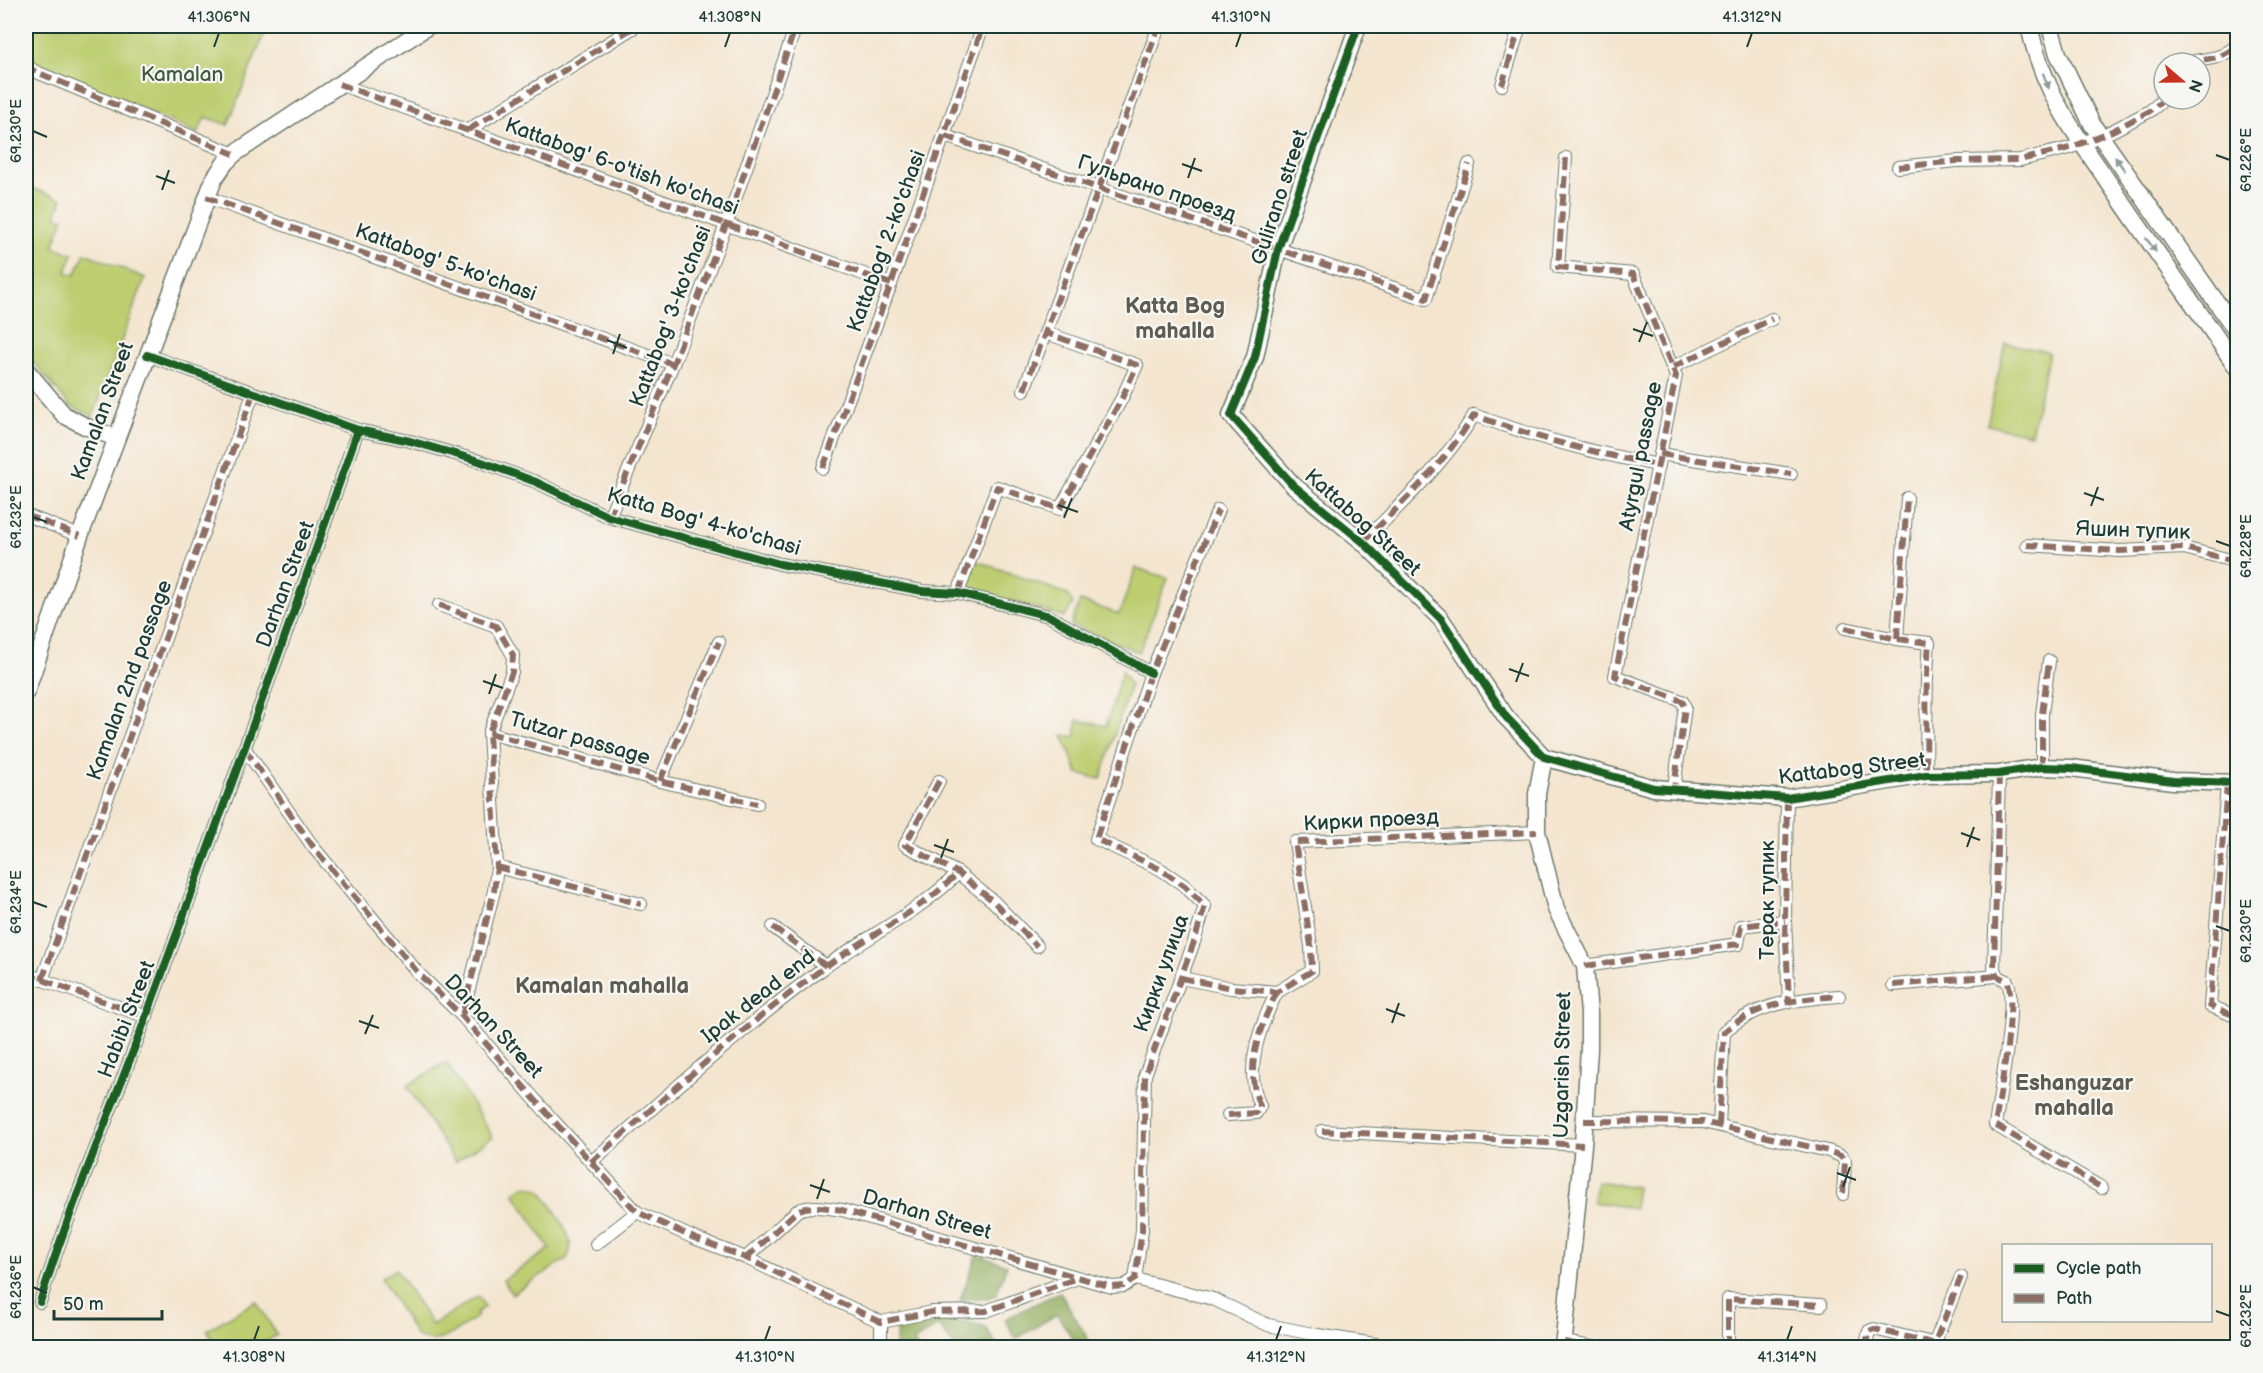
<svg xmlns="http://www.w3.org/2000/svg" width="2263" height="1373" viewBox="0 0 2263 1373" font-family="'Balsamiq Sans',sans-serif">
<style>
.green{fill:#bdcd70;stroke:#6e8552;stroke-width:1.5}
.forest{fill:#96b062;stroke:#5a764b;stroke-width:1.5}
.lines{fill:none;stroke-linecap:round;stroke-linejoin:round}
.street-casing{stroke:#6a786a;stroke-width:14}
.secondary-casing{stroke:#6a786a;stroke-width:19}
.street{stroke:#fff;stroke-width:12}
.secondary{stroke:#fff;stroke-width:16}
.quiet{stroke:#8d6e63;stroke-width:6;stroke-dasharray:12 6;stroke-linecap:butt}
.cycleway-casing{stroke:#f6f6f2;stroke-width:11}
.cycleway{stroke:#1b5e20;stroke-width:8}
.oneway{fill:#8f9e9a}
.ticks{fill:none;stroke:#1f3d34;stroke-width:2}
.labels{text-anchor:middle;stroke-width:4.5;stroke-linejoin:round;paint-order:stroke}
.park-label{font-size:21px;fill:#3f5a40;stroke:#f6f6f2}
.street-label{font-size:21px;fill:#1f3d34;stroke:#f6f6f2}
.neighbourhood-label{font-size:22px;font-weight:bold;fill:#5c5c51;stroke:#f6f6f2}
.neatline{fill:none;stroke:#1f3d34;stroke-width:2}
.ticks-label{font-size:15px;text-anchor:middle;fill:#1f3d34}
</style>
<rect width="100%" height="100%" fill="#f6f6f2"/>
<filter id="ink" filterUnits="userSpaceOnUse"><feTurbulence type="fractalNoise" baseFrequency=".0167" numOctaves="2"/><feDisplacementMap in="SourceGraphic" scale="12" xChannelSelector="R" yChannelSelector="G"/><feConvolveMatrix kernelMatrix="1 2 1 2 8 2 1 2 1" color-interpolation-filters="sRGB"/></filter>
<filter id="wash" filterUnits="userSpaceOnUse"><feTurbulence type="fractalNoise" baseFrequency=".008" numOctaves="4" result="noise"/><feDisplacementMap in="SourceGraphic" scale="24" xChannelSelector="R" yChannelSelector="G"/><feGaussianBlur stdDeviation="1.35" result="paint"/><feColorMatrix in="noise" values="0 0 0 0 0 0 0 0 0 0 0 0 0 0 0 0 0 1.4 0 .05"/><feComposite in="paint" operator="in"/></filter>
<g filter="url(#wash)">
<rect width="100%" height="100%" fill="#f4e5cf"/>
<g class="green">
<polygon points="26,26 267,26 228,125 205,117 198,133 29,62 26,71"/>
<polygon points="26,186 62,199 56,216 64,219 53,246 73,254 66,272 75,275 85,253 145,278 93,416 70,406 26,353"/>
<polygon points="2005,343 2049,352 2031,434 1987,425"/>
<polygon points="972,561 983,563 1067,594 1073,603 1065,617 964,587"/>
<polygon points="1136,568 1168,578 1139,652 1071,625 1080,601 1119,614"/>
<polygon points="1122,671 1130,685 1101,779 1078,774 1063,735 1075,737 1078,720 1106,726"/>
<polygon points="446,1062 493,1137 455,1162 407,1086"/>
<polygon points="1596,1181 1637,1187 1634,1208 1593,1202"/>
<path d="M 525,1185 L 541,1190 C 551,1207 583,1243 565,1260 L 512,1294 L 503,1280 L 550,1249 L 514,1193 Z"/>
<path d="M 396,1269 L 432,1325 L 478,1296 L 485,1307 L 476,1313 L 478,1316 C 459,1329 439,1349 416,1336 L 381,1278 Z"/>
<polygon points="256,1301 277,1335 257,1347 217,1347 207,1330"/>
</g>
<g class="forest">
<polygon points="977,1255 1007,1265 996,1295 984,1299 960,1300"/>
<polygon points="1060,1292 1093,1347 1078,1347 1057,1314 1016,1339 1005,1319"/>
<polygon points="918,1314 985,1327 998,1347 954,1347 939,1325 914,1341 917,1347 895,1348 898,1323"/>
</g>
</g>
<g filter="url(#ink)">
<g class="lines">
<defs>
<g id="street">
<path d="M 2186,63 C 2208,57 2219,62 2238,44"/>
<polyline points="26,65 34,71 234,154"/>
<polyline points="339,84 891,284"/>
<polyline points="1502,85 1520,26"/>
<polyline points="468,130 636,26"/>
<polyline points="945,136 1426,299 1469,164"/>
<polyline points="1566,158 1558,267 1633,274 1676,376 1615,676 1682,701 1685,707 1674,788"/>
<polyline points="1898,167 1957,161 2020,160 2070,148 2112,131 2150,111 2161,102 2164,93"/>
<polyline points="206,197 673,364"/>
<polyline points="147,355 358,430 410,441 479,461 536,482 609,517 780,564 922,591 958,593 1049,616 1151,673"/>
<polyline points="1673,367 1772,319"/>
<polyline points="1024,390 1159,26"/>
<polyline points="1660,454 1791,474"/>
<polyline points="823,468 891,284 983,26"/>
<polyline points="26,515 80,536"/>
<polyline points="609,517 673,364 726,225 796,26"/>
<path d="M 1363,542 C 1403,502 1445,463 1474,415 C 1536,438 1593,453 1658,465"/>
<polyline points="2027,545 2120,551 2184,548 2238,562"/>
<polyline points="958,593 997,487 1060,509 1122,398 1137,365 1046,333"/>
<polyline points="439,605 496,626 513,655 512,672 489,733 497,867 494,891 462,1016"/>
<path d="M 1845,628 L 1897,639 L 1929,643 C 1925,687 1927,731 1926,775"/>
<polyline points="1897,639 1907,498"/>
<polyline points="489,733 660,781 757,804"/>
<polyline points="245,749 314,848 419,974 462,1016 552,1119 637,1212 694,1238 746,1258 881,1322"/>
<polyline points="2042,767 2042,714 2049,661"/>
<path d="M 1999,774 L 1994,969 L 1997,976 L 2007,981 C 2018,998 1999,1100 1995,1125 L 2102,1188"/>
<polyline points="660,781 719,642"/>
<polyline points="939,781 905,845 958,873 993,901 1037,946"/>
<polyline points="2227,784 2210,1006 2238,1017"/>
<polyline points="1787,798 1785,921 1789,1001"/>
<polyline points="497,867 641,904"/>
<polyline points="773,927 826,966"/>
<polyline points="1585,966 1738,944 1741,926 1785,921"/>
<polyline points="26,974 147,1017"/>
<polyline points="1181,978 1231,988 1277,992 1312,971 1311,946 1295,842 1537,832"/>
<polyline points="42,980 253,394"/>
<polyline points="1893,985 1997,976"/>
<path d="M 1228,1115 L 1256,1113 L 1260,1106 C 1243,1069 1260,1026 1277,992"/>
<polyline points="1584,1121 1703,1122 1828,1151 1841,1156 1845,1161 1843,1194"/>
<path d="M 1719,1125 L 1724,1032 C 1756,1003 1798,999 1839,996"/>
<polyline points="1322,1131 1583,1145"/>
<path d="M 591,1162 C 668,1095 743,1027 825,967 C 869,935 920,912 958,873"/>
<polyline points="596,1244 637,1212"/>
<path d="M 746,1258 L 797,1211 C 811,1204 827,1208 842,1210 L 1112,1287 L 1124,1286 L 1135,1279"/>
<polyline points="1135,1279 1142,1230 1145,1075 1194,942 1205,906 1185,886 1160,869 1096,839 1151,673 1218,510"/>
<polyline points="1135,1279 1213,1299 1268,1325 1318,1335 1400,1348"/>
<path d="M 40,1302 C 71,1203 113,1107 149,1009 C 220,817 290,624 358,430"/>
<polyline points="881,1322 932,1312 986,1311 1078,1278"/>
<polyline points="1564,1342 1598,1348"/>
<polyline points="881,1348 881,1322"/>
<polyline points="1728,1348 1728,1299 1821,1305"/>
<polyline points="1865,1348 1869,1331 1874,1329 1932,1343 1935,1342 1961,1277"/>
</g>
<g id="secondary">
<polyline points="1358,26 1278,249 1255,357 1231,415 1293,485 1363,542 1441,619 1506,717 1544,757 1654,788 1787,798 1926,775 1999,774 2042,767 2071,768 2173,781 2238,783"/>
<path d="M 2029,26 C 2043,90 2070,127 2107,180 C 2150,244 2195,305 2238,369"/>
<polyline points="2050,26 2058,54 2092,124 2238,333"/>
<polyline points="26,370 64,415 85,426 116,438"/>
<polyline points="26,692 80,536 214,179 225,163 234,154 428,26"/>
<polyline points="1544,757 1537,794 1537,832 1556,909 1585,966 1589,1014 1589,1049 1583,1145 1563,1348"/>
</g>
</defs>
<use href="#street" class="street-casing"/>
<use href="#secondary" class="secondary-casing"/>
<use href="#street" class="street"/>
<use href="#secondary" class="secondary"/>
<g class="quiet">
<path d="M 2186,63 C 2208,57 2219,62 2238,44"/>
<polyline points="26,65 34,71 234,154"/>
<polyline points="339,84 891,284"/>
<polyline points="1502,85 1520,26"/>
<polyline points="468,130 636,26"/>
<polyline points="945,136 1426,299 1469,164"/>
<polyline points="1566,158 1558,267 1633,274 1676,376 1615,676 1682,701 1685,707 1674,788"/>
<polyline points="1898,167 1957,161 2020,160 2070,148 2112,131 2150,111 2161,102 2164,93"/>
<polyline points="206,197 673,364"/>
<polyline points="1673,367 1772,319"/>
<polyline points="1024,390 1159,26"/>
<polyline points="1660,454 1791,474"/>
<polyline points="823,468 891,284 983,26"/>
<polyline points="26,515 80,536"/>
<polyline points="609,517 673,364 726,225 796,26"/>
<path d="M 1363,542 C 1403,502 1445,463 1474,415 C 1536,438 1593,453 1658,465"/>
<polyline points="2027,545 2120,551 2184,548 2238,562"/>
<polyline points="958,593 997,487 1060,509 1122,398 1137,365 1046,333"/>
<polyline points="439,605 496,626 513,655 512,672 489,733 497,867 494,891 462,1016"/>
<path d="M 1845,628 L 1897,639 L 1929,643 C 1925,687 1927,731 1926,775"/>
<polyline points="1897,639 1907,498"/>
<polyline points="489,733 660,781 757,804"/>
<polyline points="245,749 314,848 419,974 462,1016 552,1119 637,1212 694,1238 746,1258 881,1322 932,1312 986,1311 1078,1278"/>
<polyline points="2042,767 2042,714 2049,661"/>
<path d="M 1999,774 L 1994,969 L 1997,976 L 2007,981 C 2018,998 1999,1100 1995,1125 L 2102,1188"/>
<polyline points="660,781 719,642"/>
<polyline points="939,781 905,845 958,873 993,901 1037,946"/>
<polyline points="2227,784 2210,1006 2238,1017"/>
<polyline points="1787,798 1785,921 1789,1001"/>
<polyline points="497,867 641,904"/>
<polyline points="773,927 826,966"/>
<polyline points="1585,966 1738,944 1741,926 1785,921"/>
<polyline points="26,974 147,1017"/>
<polyline points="1181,978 1231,988 1277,992 1312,971 1311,946 1295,842 1537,832"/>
<polyline points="42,980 253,394"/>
<polyline points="1893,985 1997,976"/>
<path d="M 1228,1115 L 1256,1113 L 1260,1106 C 1243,1069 1260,1026 1277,992"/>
<polyline points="1584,1121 1703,1122 1828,1151 1841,1156 1845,1161 1843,1194"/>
<path d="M 1719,1125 L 1724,1032 C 1756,1003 1798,999 1839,996"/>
<polyline points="1322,1131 1583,1145"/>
<path d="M 591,1162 C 668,1095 743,1027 825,967 C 869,935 920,912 958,873"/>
<path d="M 746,1258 L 797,1211 C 811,1204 827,1208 842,1210 L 1112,1287 L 1124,1286 L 1135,1279 L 1142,1230 L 1145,1075 L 1194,942 L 1205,906 L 1185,886 L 1160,869 L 1096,839 L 1151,673 L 1218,510"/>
<polyline points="1564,1342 1598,1348"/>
<polyline points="1728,1348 1728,1299 1821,1305"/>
<polyline points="1865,1348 1869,1331 1874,1329 1932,1343 1935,1342 1961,1277"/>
</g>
<defs>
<g id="cycleway">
<polyline points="1358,26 1278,249 1255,357 1231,415 1293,485 1363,542 1441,619 1506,717 1544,757 1654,788 1787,798 1926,775 1999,774 2042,767 2071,768 2173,781 2238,783"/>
<polyline points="147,355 358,430 410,441 479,461 536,482 609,517 780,564 922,591 958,593 1049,616 1151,673"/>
<path d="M 40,1302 C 71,1203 113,1107 149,1009 C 220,817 290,624 358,430"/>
</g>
</defs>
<use href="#cycleway" class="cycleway-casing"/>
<use href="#cycleway" class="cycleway"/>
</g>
<defs><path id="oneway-solid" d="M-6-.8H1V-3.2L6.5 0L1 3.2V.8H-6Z" transform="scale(1.5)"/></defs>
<g class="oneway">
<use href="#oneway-solid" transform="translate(2046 81) rotate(69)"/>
<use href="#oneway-solid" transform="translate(2120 164) rotate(-126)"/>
<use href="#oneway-solid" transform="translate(2151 245) rotate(54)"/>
</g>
</g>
<path class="ticks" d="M 214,47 L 219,33M 725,47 L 730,33M 1236,47 L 1241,33M 1747,47 L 1752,33M 33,131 L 47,137M 2216,155 L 2230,160M 1182,164 L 1202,171M 156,176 L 175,183M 1188,178 L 1195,158M 162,190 L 169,170M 1633,329 L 1653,336M 607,340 L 627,348M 1639,342 L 1647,322M 613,354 L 620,334M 2084,493 L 2104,500M 1058,505 L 1078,512M 2091,506 L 2098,487M 33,517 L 47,522M 1064,518 L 1072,498M 2216,541 L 2230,546M 1509,669 L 1529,676M 483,681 L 503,688M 1516,682 L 1523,663M 489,694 L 496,674M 1961,833 L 1980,840M 934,845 L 954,852M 1967,847 L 1974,827M 941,858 L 948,839M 33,902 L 47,907M 2216,926 L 2230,931M 1386,1009 L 1405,1016M 359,1021 L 379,1028M 1392,1023 L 1399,1003M 365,1034 L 373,1015M 1837,1173 L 1856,1180M 810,1185 L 830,1192M 1843,1187 L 1850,1167M 817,1199 L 824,1179M 33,1287 L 47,1293M 2216,1311 L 2230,1316M 254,1340 L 259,1326M 765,1340 L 770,1326M 1276,1340 L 1281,1326M 1787,1340 L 1792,1326"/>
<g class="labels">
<g class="park-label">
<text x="182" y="81">Kamalan</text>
</g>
<g class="street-label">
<text transform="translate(622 166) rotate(20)" y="7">Kattabog' 6-o'tish ko'chasi</text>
<text transform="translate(1157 188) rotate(19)" y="7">Гульрано проезд</text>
<text transform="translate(1279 197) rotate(-72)" y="7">Gulirano street</text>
<text transform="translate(886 241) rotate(-70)" y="7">Kattabog' 2-ko'chasi</text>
<text transform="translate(446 262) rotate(20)" y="7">Kattabog' 5-ko'chasi</text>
<text transform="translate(670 316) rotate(-69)" y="7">Kattabog' 3-ko'chasi</text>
<text transform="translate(102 411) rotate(-70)" y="7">Kamalan Street</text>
<text transform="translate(1640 456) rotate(-79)" y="7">Atyrgul passage</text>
<text transform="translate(704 521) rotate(16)" y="7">Katta Bog' 4-ko'chasi</text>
<text transform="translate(1363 522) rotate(42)" y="7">Kattabog Street</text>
<text transform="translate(2133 530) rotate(2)" y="7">Яшин тупик</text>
<text transform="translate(285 584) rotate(-70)" y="7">Darhan Street</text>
<text transform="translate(129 680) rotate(-70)" y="7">Kamalan 2nd passage</text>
<text transform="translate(580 738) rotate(16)" y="7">Tutzar passage</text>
<text transform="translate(1852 768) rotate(-7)" y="7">Kattabog Street</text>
<text transform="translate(1371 820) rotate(-3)" y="7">Кирки проезд</text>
<text transform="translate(1767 900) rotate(-90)" y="7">Терак тупик</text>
<text transform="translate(1161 973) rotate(-70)" y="7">Кирки улица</text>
<text transform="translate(758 996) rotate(-38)" y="7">Ipak dead end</text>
<text transform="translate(126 1019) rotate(-69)" y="7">Habibi Street</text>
<text transform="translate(494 1026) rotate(47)" y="7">Darhan Street</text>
<text transform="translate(1562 1065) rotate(-89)" y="7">Uzgarish Street</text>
<text transform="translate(927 1214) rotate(16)" y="7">Darhan Street</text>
</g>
<g class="neighbourhood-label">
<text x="1175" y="313">Katta Bog<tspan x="1175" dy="25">mahalla</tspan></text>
<text x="602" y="993">Kamalan mahalla</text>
<text x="2074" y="1090">Eshanguzar<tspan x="2074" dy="25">mahalla</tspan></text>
</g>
</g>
<rect width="2263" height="1373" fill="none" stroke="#f6f6f2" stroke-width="66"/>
<rect x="2002" y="1244" width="210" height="78" fill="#f6f6f2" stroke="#a0aca6" stroke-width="1.5"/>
<rect x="2014" y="1264" width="30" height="9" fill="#1b5e20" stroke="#a0aca6" stroke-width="1.5"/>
<text x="2056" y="1274" font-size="18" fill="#1f3d34">Cycle path</text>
<rect x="2014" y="1294" width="30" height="9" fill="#8d6e63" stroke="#a0aca6" stroke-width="1.5"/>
<text x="2056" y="1304" font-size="18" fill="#1f3d34">Path</text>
<g transform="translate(2182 81) rotate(110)"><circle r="28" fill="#f6f6f2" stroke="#a0aca6" stroke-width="1.5"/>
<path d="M0-4.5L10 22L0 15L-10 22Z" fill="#c8321e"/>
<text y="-9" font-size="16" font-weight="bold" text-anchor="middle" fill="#1f3d34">N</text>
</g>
<path d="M54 1310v9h108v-9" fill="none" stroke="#1f3d34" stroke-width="3"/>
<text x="63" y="1310" font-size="18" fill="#1f3d34" stroke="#f6f6f2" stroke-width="4.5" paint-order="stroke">50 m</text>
<rect x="33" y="33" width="2197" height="1307" class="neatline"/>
<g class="ticks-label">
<text x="219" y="22">41.306°N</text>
<text x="730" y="22">41.308°N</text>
<text x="1241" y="22">41.310°N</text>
<text x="1752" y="22">41.312°N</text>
<text transform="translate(16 131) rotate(-90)" y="5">69.230°E</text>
<text transform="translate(2246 160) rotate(-90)" y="5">69.226°E</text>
<text transform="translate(16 517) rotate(-90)" y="5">69.232°E</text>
<text transform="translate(2246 546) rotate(-90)" y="5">69.228°E</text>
<text transform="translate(16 902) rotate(-90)" y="5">69.234°E</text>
<text transform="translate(2246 931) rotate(-90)" y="5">69.230°E</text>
<text transform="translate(16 1287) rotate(-90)" y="5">69.236°E</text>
<text transform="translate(2246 1316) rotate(-90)" y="5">69.232°E</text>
<text x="254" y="1362">41.308°N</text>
<text x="765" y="1362">41.310°N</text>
<text x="1276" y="1362">41.312°N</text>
<text x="1787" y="1362">41.314°N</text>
</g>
</svg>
